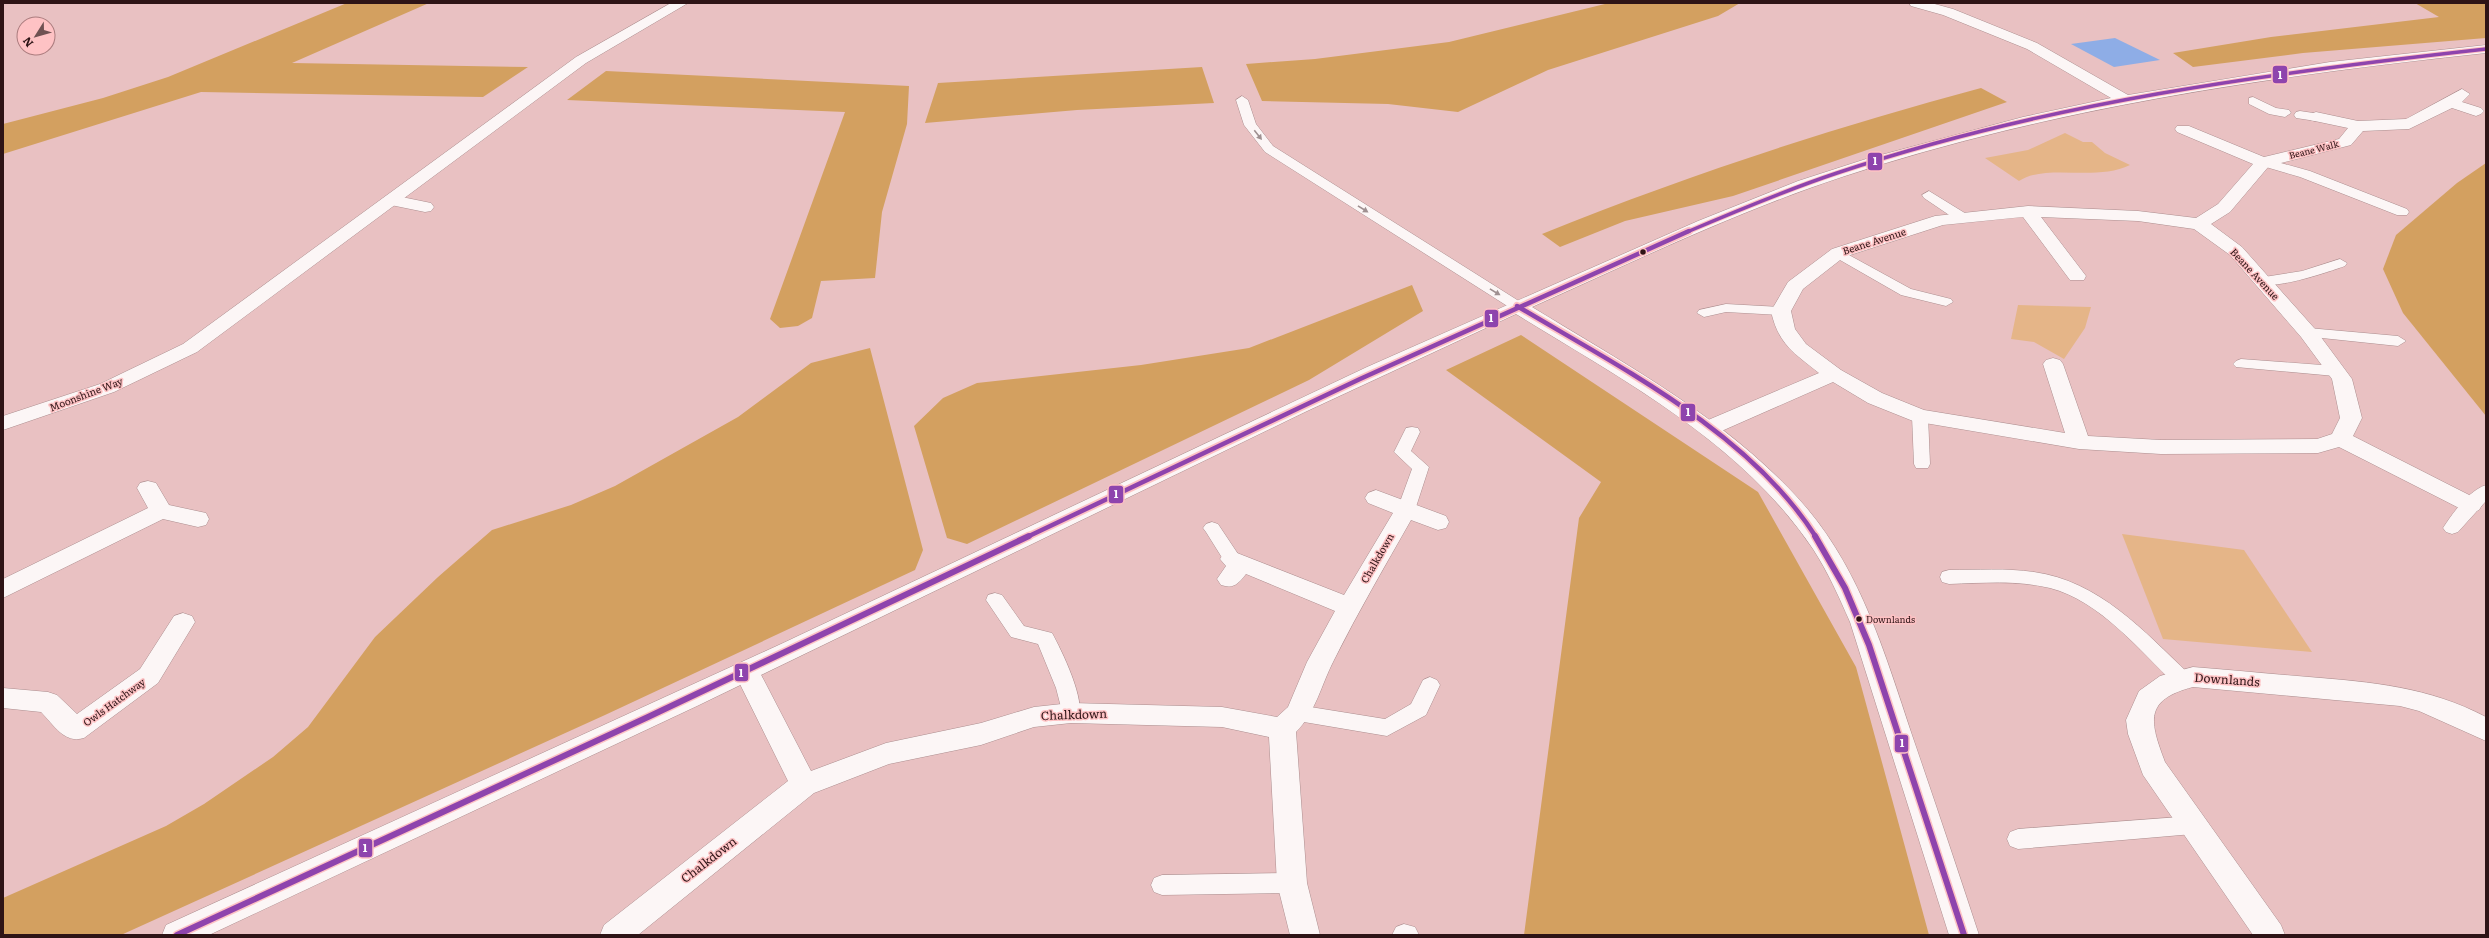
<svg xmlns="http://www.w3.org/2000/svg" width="2489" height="938" viewBox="0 0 2489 938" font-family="Literata,serif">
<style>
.green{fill:#e5b588}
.forest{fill:#d3a060}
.water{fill:#8eade6}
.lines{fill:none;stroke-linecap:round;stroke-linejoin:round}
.service-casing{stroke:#ac8e8f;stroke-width:1}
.minor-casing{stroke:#ac8e8f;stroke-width:1}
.tertiary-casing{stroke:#ac8e8f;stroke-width:1}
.service{fill:#fcf6f6;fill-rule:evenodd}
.minor{fill:#fcf6f6;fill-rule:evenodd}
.tertiary{fill:#fcf6f6;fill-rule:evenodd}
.bus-1-far2-casing{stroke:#fec2c4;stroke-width:5.5}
.bus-1-far1-casing{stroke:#fec2c4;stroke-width:8}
.bus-1-casing{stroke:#fec2c4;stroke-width:9}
.bus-1-far2{stroke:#8e44ad;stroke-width:3.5}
.bus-1-far1{stroke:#8e44ad;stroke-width:4.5}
.bus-1{stroke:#8e44ad;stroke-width:6}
.oneway{fill:#9f9091}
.bus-dot{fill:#2e1416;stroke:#fec2c4;stroke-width:1.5}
.labels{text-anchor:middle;stroke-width:3;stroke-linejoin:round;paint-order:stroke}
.far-street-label{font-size:9px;fill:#2e1416;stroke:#fec2c4}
.bus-label{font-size:9px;fill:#2e1416;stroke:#fec2c4;text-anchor:start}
.street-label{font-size:10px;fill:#2e1416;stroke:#fec2c4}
.near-street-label{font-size:12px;fill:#2e1416;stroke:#fec2c4}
.line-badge{stroke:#fec2c4;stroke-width:1.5}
.badge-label{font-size:11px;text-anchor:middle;font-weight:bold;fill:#fff}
</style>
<rect width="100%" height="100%" fill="#e9c1c2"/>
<g class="green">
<path d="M 2065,133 L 2083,142 L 2092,142 L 2105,153 L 2130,165 C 2095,182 2047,163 2019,181 L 1985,158 L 2028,150 Z"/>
<polygon points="2018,305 2091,307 2085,328 2064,359 2034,342 2011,339"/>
<polygon points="2122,534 2244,550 2312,652 2163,639"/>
</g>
<g class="forest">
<polygon points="347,3 429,3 292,63 528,67 483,97 201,92 3,154 3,124 103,98 168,77"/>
<polygon points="1609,3 1740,3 1718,16 1548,70 1458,112 1388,104 1262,101 1246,64 1315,59 1449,42"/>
<polygon points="2415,3 2486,4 2486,38 2303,53 2193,67 2173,53 2271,37 2439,17"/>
<polygon points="1202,67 1214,103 1077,110 925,123 938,83"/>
<polygon points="606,71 909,86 907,124 882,212 875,278 821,281 812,318 798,326 780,328 770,319 845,112 567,100"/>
<path d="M 1981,88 L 2007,102 L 1733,196 L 1625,221 L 1560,247 L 1542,234 C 1685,176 1832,128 1981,88 Z"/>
<polygon points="2486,163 2486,416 2403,313 2383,269 2396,235 2457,183"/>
<polygon points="1412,285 1423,311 1309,380 967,544 947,538 914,426 943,398 977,383 1141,365 1249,348"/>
<polygon points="1521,335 1758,492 1856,667 1929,935 1524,935 1579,518 1601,482 1446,370"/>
<polygon points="870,348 923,550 915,570 605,715 121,935 3,935 3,898 166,826 204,804 273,757 308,727 375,637 438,577 492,530 571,505 615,486 738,417 811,363"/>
</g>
<polygon class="water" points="2115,38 2160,60 2114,67 2071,44"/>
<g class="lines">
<defs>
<g id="service">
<polygon points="1242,96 1248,100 1256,124 1273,146 1522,303 1524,306 1522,309 1512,309 1265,152 1244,125 1236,100"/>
<polygon points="2253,97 2276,108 2289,110 2291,113 2285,117 2269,114 2249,104 2249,98"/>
<polygon points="2300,111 2320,114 2322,117 2316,121 2296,118 2294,115 2296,112"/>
<polygon points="2263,158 2310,171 2407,209 2409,212 2407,215 2397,215 2300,177 2259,165 2257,162"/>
<polygon points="1929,191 1968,215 1970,218 1968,221 1958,221 1924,198 1922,195"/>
<polygon points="1838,249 1911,289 1951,299 1953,302 1946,306 1901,295 1833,256 1831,253"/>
<path d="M 2340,259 L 2347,263 L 2345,266 C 2331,271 2265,294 2256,281 L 2258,278 L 2302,271 Z"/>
<polygon points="1726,304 1781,307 1788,311 1781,315 1726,312 1704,317 1697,313 1699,310"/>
<polygon points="2308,328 2398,336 2406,341 2398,346 2303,336 2300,333 2303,330"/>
<polygon points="2241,359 2335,366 2343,371 2335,376 2236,367 2233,364 2236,361"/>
<polygon points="1920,411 1926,412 1928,416 1930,464 1928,468 1916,468 1914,464 1912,416 1914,412"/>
<polygon points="1412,427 1418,428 1420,432 1411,451 1429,467 1415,510 1412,514 1406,516 1400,514 1397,510 1412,469 1394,452 1406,428"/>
<path d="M 2486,485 L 2486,501 L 2458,532 L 2452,534 L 2446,532 L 2443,528 C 2452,514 2469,490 2486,485 Z"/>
<polygon points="1212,522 1218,524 1238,554 1241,559 1238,564 1232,565 1226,564 1206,532 1203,528 1206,524"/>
<path d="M 1949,570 C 1977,570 2006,568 2034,572 C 2099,581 2144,631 2189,674 L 2192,679 L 2189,684 L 2182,687 L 2175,684 C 2139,650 2100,601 2050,588 C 2017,580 1982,583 1949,584 L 1942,582 L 1940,577 L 1942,572 Z"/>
<path d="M 995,593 L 1002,595 L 1024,626 L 1052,633 C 1061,649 1087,702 1078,719 L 1071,721 L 1064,719 L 1056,688 L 1038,644 L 1011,637 L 986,600 L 988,595 Z"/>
<polygon points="1430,677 1437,680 1440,685 1426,715 1387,736 1298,721 1291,719 1288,713 1291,707 1298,705 1385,719 1411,704 1423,680"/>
<polygon points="2193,816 2201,818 2204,825 2201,832 2193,834 2018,849 2010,846 2007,839 2010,832 2018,829"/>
<polygon points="1292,873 1300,876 1303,883 1300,890 1292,893 1162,895 1154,892 1151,885 1154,878 1162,875"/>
<polygon points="1404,924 1415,927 1419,935 1392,935 1396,927"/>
</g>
<g id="minor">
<path d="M 2462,89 L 2470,94 L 2462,102 L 2481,108 L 2484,111 L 2481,114 L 2476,116 L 2452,108 L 2409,129 L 2363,131 L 2351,145 L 2269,166 L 2230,212 L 2211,224 L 2242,247 L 2315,329 L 2352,379 L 2362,418 L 2353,436 L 2479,500 L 2482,505 L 2479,510 L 2471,513 L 2463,510 L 2339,447 L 2318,453 L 2161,454 L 2079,449 L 1913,421 L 1868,403 L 1833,382 L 1717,433 L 1709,435 L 1701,433 L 1698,428 L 1701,423 L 1819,373 C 1794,353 1778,344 1771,311 L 1788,282 L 1832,249 L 1935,216 L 2028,206 L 2138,211 L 2196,218 L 2218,204 L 2253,164 L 2177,132 L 2175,129 L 2177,126 L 2189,126 L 2264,157 L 2339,139 L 2348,128 L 2310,120 L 2308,117 L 2310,114 L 2316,112 L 2358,121 L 2406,119 ZM 2023,217 L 2070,280 L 2084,280 L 2086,276 L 2041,217 L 2138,221 L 2194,229 L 2230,255 L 2301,337 L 2332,379 L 2340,418 L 2332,434 L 2317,439 L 2161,440 L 2088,436 L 2063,364 L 2060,360 L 2053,358 L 2046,360 L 2043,364 L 2065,433 L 1924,410 L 1882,393 L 1841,370 L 1806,344 L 1795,329 L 1791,311 L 1803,289 L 1844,257 L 1943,225 Z"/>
<polygon points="392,195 431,203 434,207 431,211 425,212 386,204 383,200 386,196"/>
<polygon points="148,481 156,483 169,505 206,513 209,519 206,525 198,527 163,519 3,598 3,579 148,508 137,488 140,483"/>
<path d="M 1376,490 L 1446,516 L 1449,522 L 1446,528 L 1438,530 L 1411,520 C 1385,566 1358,612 1334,660 C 1321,685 1316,712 1296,732 L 1307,883 L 1320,935 L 1290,935 L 1277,883 L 1269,737 L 1222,727 L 1071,723 L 1034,727 L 981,745 L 889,764 L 814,793 L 638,935 L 600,935 L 604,925 L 788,781 L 734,672 L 738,665 L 747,662 L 756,665 L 811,771 L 886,743 L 981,723 L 1034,707 L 1071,703 L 1222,707 L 1277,717 L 1288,707 L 1307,662 L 1335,611 L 1246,574 C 1238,584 1234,589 1221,585 L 1217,579 L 1226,566 L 1220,559 L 1224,553 L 1232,551 L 1344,595 L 1393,513 L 1368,503 L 1365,498 L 1368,493 Z"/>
<path d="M 183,613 L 192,616 L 195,622 L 158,683 L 84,738 C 64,744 54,725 41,712 L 3,708 L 3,688 L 48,692 L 57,695 L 77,714 L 140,669 L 174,616 Z"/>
<path d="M 2193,667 C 2232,670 2270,674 2309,677 C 2372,682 2429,687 2486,717 L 2486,741 L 2419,711 L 2400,706 L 2193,687 C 2143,700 2150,722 2165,762 L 2281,925 L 2285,935 L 2253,935 L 2143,775 L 2128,734 L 2126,720 L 2139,691 L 2160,676 Z"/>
</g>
<g id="tertiary">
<polygon points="671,3 688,3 586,63 197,352 114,392 3,430 3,416 100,384 183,344 576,57"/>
<path d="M 1909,3 L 1931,3 L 1953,9 L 2037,43 L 2128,95 L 2330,62 L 2486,45 L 2486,53 C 2270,76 2052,108 1845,176 C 1738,211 1635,261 1532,307 C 1625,364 1722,416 1797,497 C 1859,564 1884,651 1912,735 C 1935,802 1957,868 1979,935 L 1949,935 L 1850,622 C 1839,597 1828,572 1813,549 C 1741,442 1623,380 1516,314 L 1305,412 L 697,706 L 209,935 L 162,935 L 166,925 L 781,644 L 1367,367 L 1698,221 L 1798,181 L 1866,159 L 2023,117 L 2111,98 L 2027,49 L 1943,15 L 1911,6 Z"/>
</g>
</defs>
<use href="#service" class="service-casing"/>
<use href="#minor" class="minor-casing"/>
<use href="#tertiary" class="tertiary-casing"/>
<use href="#service" class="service"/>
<use href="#minor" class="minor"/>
<use href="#tertiary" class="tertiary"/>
<defs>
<path id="bus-1-far2" d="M 1687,232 C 1736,211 1786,190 1837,173 C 2046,103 2268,73 2486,49"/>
<g id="bus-1-far1">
<path d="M 1517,306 C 1621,368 1749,432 1816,537"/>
<polyline points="1027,537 1360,379 1689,231"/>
</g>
<g id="bus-1">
<polyline points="1815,536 1845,588 1869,645 1964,935"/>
<polyline points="177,935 648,717 1029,536"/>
</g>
</defs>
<use href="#bus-1-far2" class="bus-1-far2-casing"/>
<use href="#bus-1-far1" class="bus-1-far1-casing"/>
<use href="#bus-1" class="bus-1-casing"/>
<use href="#bus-1-far2" class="bus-1-far2"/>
<use href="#bus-1-far1" class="bus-1-far1"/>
<use href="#bus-1" class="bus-1"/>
</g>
<defs><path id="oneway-solid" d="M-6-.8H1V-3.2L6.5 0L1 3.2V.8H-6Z"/></defs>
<g class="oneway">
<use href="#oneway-solid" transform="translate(1258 135) rotate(52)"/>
<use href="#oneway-solid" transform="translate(1363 209) rotate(32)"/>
<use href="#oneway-solid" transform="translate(1495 292) rotate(31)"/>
</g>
<g class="bus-dot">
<circle cx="1643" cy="252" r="3.5"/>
<circle cx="1859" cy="619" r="3.5"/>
</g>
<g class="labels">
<g class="far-street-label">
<text transform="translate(2314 150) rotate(-14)" y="3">Beane Walk</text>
</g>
<g class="bus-label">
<text x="1866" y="623">Downlands</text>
</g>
<g class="street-label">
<text transform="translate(1874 241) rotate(-18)" y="4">Beane Avenue</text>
<text transform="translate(2255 274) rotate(47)" y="4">Beane Avenue</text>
<text transform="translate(86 394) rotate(-21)" y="4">Moonshine Way</text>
<text transform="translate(1377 558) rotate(-60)" y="4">Chalkdown</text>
<text transform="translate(114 702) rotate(-36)" y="4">Owls Hatchway</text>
</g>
<g class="near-street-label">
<text transform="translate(2227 680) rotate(4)" y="4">Downlands</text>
<text transform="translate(1074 715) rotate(-2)" y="4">Chalkdown</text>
<text transform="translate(709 860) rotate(-38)" y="4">Chalkdown</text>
</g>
</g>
<g class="line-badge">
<rect x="2272" y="65" width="16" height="19" rx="4" fill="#8e44ad"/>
<rect x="1867" y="152" width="16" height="19" rx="4" fill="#8e44ad"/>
<rect x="1484" y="309" width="15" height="19" rx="4" fill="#8e44ad"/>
<rect x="1680" y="403" width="16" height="19" rx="4" fill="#8e44ad"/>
<rect x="1108" y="485" width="16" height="19" rx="4" fill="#8e44ad"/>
<rect x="734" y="663" width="15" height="19" rx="4" fill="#8e44ad"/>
<rect x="1894" y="734" width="15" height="19" rx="4" fill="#8e44ad"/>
<rect x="358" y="838" width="15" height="20" rx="4" fill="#8e44ad"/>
</g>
<g class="badge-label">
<text x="2280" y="79">1</text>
<text x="1875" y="165">1</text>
<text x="1491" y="322">1</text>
<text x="1688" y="416">1</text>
<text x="1116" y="498">1</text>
<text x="741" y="677">1</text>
<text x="1902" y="747">1</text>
<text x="365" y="852">1</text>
</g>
<rect width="2489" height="938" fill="none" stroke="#2e1416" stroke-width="8"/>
<g transform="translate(36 36) rotate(233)"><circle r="19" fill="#fec2c4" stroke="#ab7c7e"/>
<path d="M0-3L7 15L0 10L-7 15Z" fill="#6f5152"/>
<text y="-6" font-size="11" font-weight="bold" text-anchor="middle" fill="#2e1416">N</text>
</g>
</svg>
